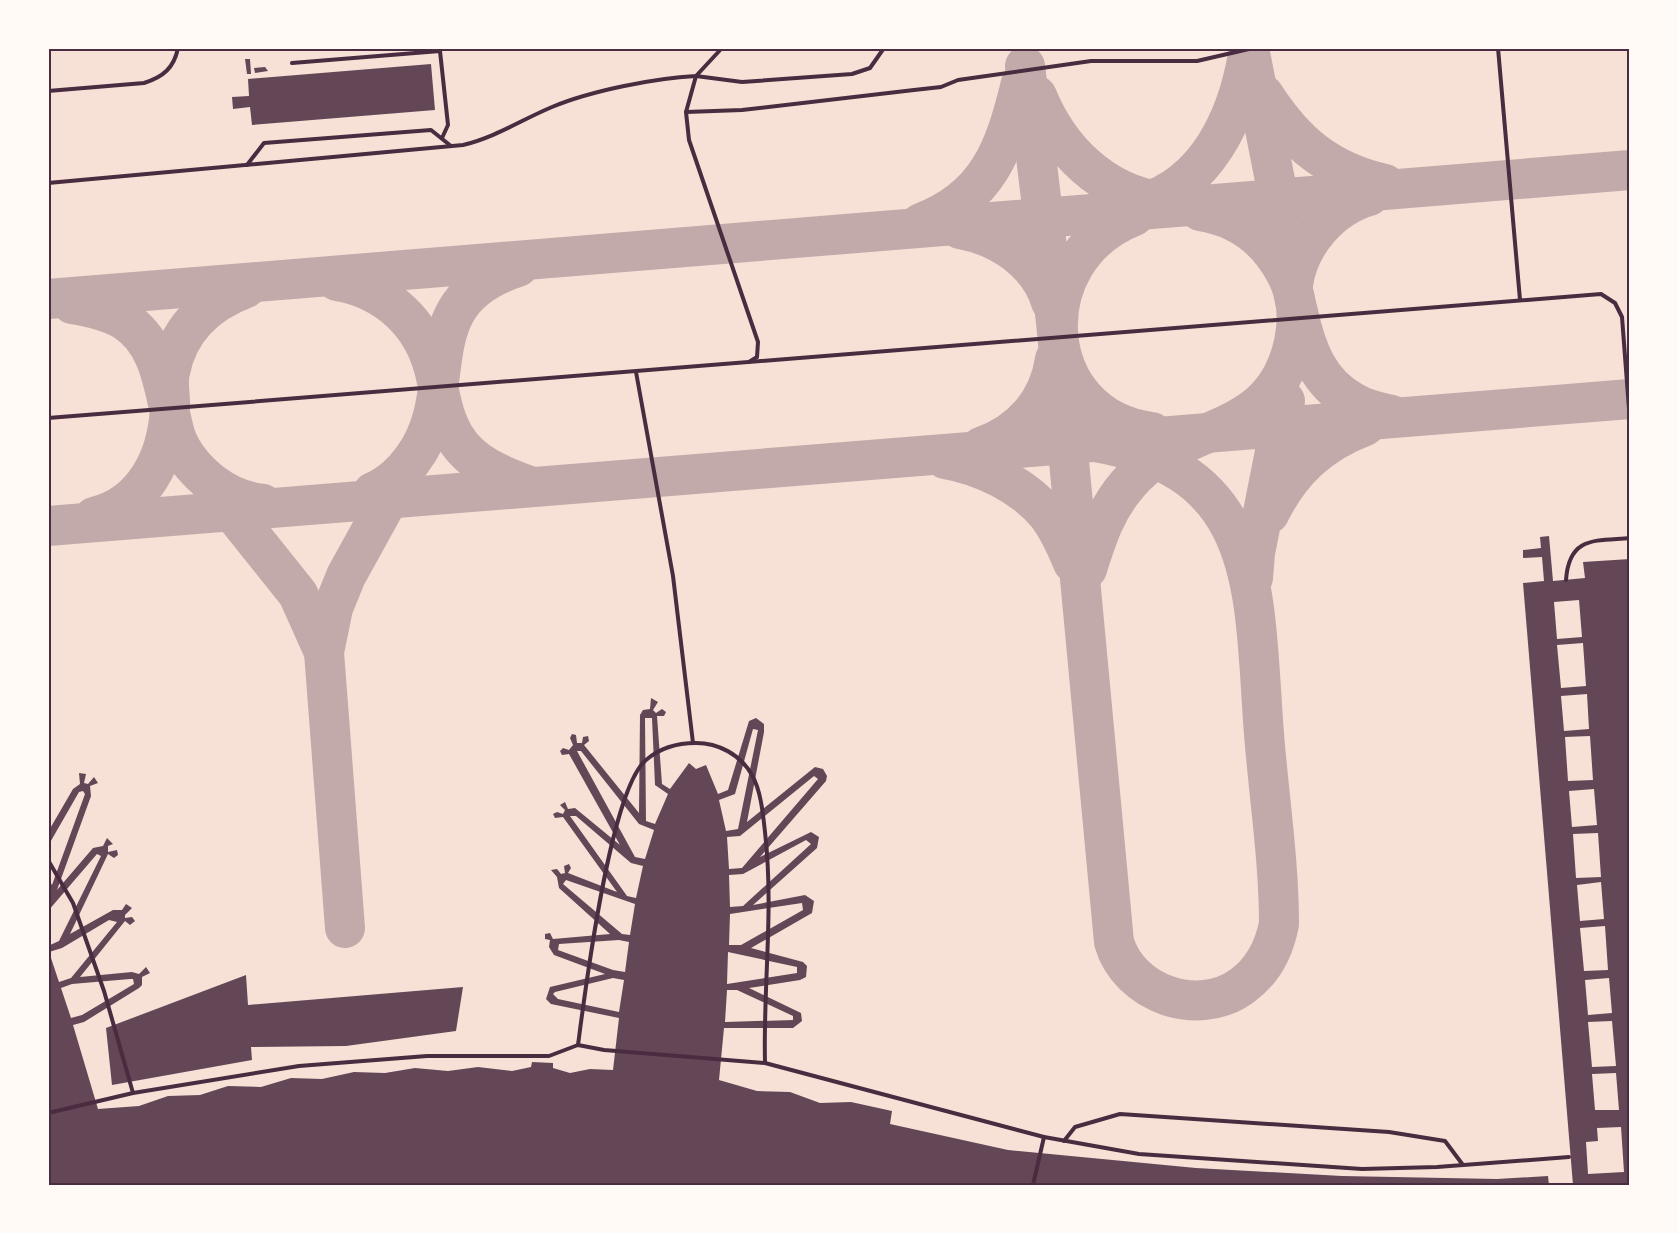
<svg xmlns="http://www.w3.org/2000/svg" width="1678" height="1233" viewBox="0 0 1678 1233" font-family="'Work Sans',sans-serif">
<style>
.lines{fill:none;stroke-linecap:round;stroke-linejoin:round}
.taxiway{stroke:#c3aaaa;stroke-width:40}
.building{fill:#644757;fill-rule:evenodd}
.service{stroke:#4a2c40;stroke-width:4}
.neatline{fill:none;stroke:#4a2c40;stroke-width:2}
</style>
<rect width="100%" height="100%" fill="#f7e1d7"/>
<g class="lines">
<g class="taxiway">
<polyline points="1249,48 1284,226"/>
<path d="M 1025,66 L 1056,322 L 1114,942 C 1129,994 1198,1018 1242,986 C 1263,971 1274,949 1279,924 C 1279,861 1269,797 1264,734 C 1253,591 1265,467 1088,441"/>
<path d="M 1264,95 C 1295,143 1328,171 1385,184"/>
<path d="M 1037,96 C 1059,150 1103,194 1163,202"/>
<path d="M 1369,196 C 1330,207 1298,245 1293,285 C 1292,293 1296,304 1298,312 C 1306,349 1318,383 1353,402 C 1365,410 1378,412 1392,415"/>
<path d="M 1141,204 C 1207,184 1237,119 1248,55"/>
<path d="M 1134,216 C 1024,259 1036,418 1152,432"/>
<path d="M 921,223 C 988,198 1005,149 1021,83"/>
<path d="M 960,229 C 1000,236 1039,262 1051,302"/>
<path d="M 337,281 C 380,288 416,316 431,359 C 440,385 440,413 455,437 C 470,463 500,475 527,485"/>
<polyline points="48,299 1630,170"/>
<path d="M 72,304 C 90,307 109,311 124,320 C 163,344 164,395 175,434 C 181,454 197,472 213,484 C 228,495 244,502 263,504"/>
<path d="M 981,447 C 1022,433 1049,401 1055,359"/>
<path d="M 945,459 C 981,465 1023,485 1047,514 C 1058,528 1066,546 1073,563"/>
<path d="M 373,492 C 388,486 403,473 412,460 C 465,391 407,302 518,267"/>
<polyline points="218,494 298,594 324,652"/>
<path d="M 1269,514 C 1291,470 1320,443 1365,426"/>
<path d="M 94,517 C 145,505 167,457 170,409 C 171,397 167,384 170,372 C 178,329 206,303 246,288"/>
<polyline points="48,526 1630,399"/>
<path d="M 1087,569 C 1097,537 1106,509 1128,484 C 1182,419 1273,442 1294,342 C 1299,318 1298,295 1285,272 C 1267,238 1239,217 1200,211"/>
<polyline points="1253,578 1255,553 1285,401"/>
<polyline points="345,928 324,652 333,608 346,576 399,480"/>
</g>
</g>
<g class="building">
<polygon points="245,59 250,59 251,74 247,74"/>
<polygon points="431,64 435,110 252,125 250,107 233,109 232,97 249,96 248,79"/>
<polygon points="265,67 268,71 255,73 254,68"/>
<path d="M 1549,536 L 1553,581 L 1585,578 L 1583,562 L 1630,559 L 1630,1185 L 1573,1185 L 1523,583 L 1544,581 L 1542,557 L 1523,558 L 1523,550 L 1541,548 L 1540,537 ZM 1579,600 L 1582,637 L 1557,639 L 1554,602 ZM 1583,643 L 1586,686 L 1561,688 L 1557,645 ZM 1587,694 L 1589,729 L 1564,731 L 1561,696 ZM 1590,736 L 1593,780 L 1568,781 L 1565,737 ZM 1594,789 L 1597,825 L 1572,827 L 1569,791 ZM 1598,833 L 1601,877 L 1576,878 L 1573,834 ZM 1601,882 L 1604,919 L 1580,921 L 1577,885 ZM 1605,926 L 1608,970 L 1584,971 L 1580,928 ZM 1609,978 L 1612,1013 L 1588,1015 L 1585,980 ZM 1612,1021 L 1616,1066 L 1592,1067 L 1588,1022 ZM 1616,1073 L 1619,1110 L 1595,1110 L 1592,1074 ZM 1621,1127 L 1624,1172 L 1588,1174 L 1586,1142 L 1598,1141 L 1597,1128 Z"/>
<path d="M 651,698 L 658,702 L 653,710 L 656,713 L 662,709 L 666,712 L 664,716 L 657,716 L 662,784 L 670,789 L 689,763 L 696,769 L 706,765 L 718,794 L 728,790 L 749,721 L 756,718 L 764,724 L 764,732 L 747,822 L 815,767 L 823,769 L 827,776 L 826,781 L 760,857 L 811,832 L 819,837 L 817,848 L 753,905 L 805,895 L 814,901 L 812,913 L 751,948 L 803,962 L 807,966 L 806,977 L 800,980 L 749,988 L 801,1013 L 802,1021 L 793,1028 L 724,1028 L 719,1080 L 757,1091 L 790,1092 L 820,1103 L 851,1102 L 892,1111 L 890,1124 L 1008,1150 L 1196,1168 L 1342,1176 L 1497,1179 L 1548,1176 L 1549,1185 L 48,1185 L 48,946 L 59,941 L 101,856 L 97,854 L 48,911 L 48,878 L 52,885 L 85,794 L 83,791 L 79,792 L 48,846 L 48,832 L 73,789 L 80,784 L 79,773 L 86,774 L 84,783 L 88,784 L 94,777 L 98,783 L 90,786 L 91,796 L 57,890 L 93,848 L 103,846 L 107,838 L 113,844 L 108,846 L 108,852 L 117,850 L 118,855 L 114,858 L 108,854 L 70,934 L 113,910 L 122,910 L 126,904 L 132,908 L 125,915 L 125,918 L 132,917 L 135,921 L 130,925 L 125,921 L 80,977 L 132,972 L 139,974 L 146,967 L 150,973 L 142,977 L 142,985 L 139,988 L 84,1022 L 73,1025 L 98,1109 L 139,1106 L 168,1096 L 200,1095 L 228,1086 L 261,1087 L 291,1078 L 322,1079 L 354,1072 L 385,1073 L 415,1068 L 448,1071 L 478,1067 L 512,1071 L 531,1067 L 532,1062 L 553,1063 L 553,1068 L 570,1073 L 590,1069 L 613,1070 L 619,1018 L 551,1004 L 546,999 L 550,987 L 605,974 L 554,955 L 549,947 L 550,940 L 545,939 L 545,934 L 550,933 L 553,939 L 610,934 L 559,888 L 557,877 L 551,870 L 557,869 L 561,874 L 565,873 L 564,866 L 569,864 L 571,868 L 568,873 L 617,892 L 563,817 L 555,818 L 553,814 L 557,812 L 563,814 L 565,810 L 560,805 L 565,802 L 568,809 L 575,808 L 620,845 L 569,754 L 562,755 L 560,751 L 563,748 L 569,750 L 573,745 L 570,738 L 572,734 L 576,735 L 577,743 L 582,743 L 583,737 L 588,736 L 589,741 L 584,745 L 639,813 L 640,715 L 643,710 L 650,709 ZM 645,718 L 652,718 L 655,785 L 668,794 L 655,824 L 646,821 ZM 753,729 L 758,730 L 738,829 L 726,831 L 719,800 L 735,794 ZM 577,751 L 581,751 L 639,824 L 654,830 L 645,859 L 635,857 ZM 814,776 L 818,779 L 742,868 L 729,869 L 727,837 L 740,836 ZM 570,816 L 576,816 L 631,863 L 643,866 L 636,898 L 627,896 ZM 806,840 L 811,844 L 743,906 L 730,907 L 729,875 L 743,874 ZM 566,880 L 635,904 L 630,935 L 622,934 L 563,884 ZM 802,903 L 803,910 L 741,945 L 729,945 L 730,914 ZM 109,920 L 117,922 L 71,978 L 59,982 L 49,952 L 62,948 ZM 619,940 L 629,942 L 625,972 L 613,970 L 558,950 L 559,944 ZM 728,952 L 797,967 L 797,973 L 727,984 ZM 613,978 L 624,980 L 619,1012 L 558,999 L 553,994 L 555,992 ZM 130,979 L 133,979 L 134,984 L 82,1015 L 71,1018 L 61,988 L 72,984 ZM 727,990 L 737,990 L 793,1016 L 793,1020 L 725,1022 Z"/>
<polygon points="246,975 248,1005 463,987 456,1031 346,1046 251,1047 252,1060 112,1085 106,1028"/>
</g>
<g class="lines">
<g class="service">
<polyline points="1498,48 1520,300"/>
<polyline points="292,63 440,51 448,125 442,138"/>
<path d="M 48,91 L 144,83 C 163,77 174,68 178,48"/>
<polyline points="686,112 742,110 914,90 941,87 958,80 1091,61 1197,61 1249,49"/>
<polyline points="247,165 264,143 431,130 451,146"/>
<path d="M 48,183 L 463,145 C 496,137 521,120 552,107 C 590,91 655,78 696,76 L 722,48"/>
<polyline points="749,362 757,357 758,342 689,140 686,112 696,76 742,82 852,74 870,68 884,48"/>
<polyline points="636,372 673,576 693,743"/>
<polyline points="48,418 1601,294 1615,303 1622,317 1630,422"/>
<path d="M 1566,580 C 1569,536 1595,541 1630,538"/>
<polyline points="48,860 73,903 104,991 133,1093"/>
<path d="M 578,1045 C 585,992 610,790 646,760 C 661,747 677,743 696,743 C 718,743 740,754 752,775 C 761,791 763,814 765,832 C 774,910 763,986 765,1063"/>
<polyline points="48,1113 133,1093 299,1066 427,1056 549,1056 578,1045 604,1050 765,1063 1044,1137 1139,1154 1362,1169 1437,1167 1569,1157"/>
<polyline points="1064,1141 1075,1127 1120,1114 1389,1132 1445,1141 1463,1165"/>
<polyline points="1033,1185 1044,1137"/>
</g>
</g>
<rect width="1678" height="1233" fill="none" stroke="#fffaf5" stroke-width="99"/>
<rect x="50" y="50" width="1578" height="1134" class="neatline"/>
</svg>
